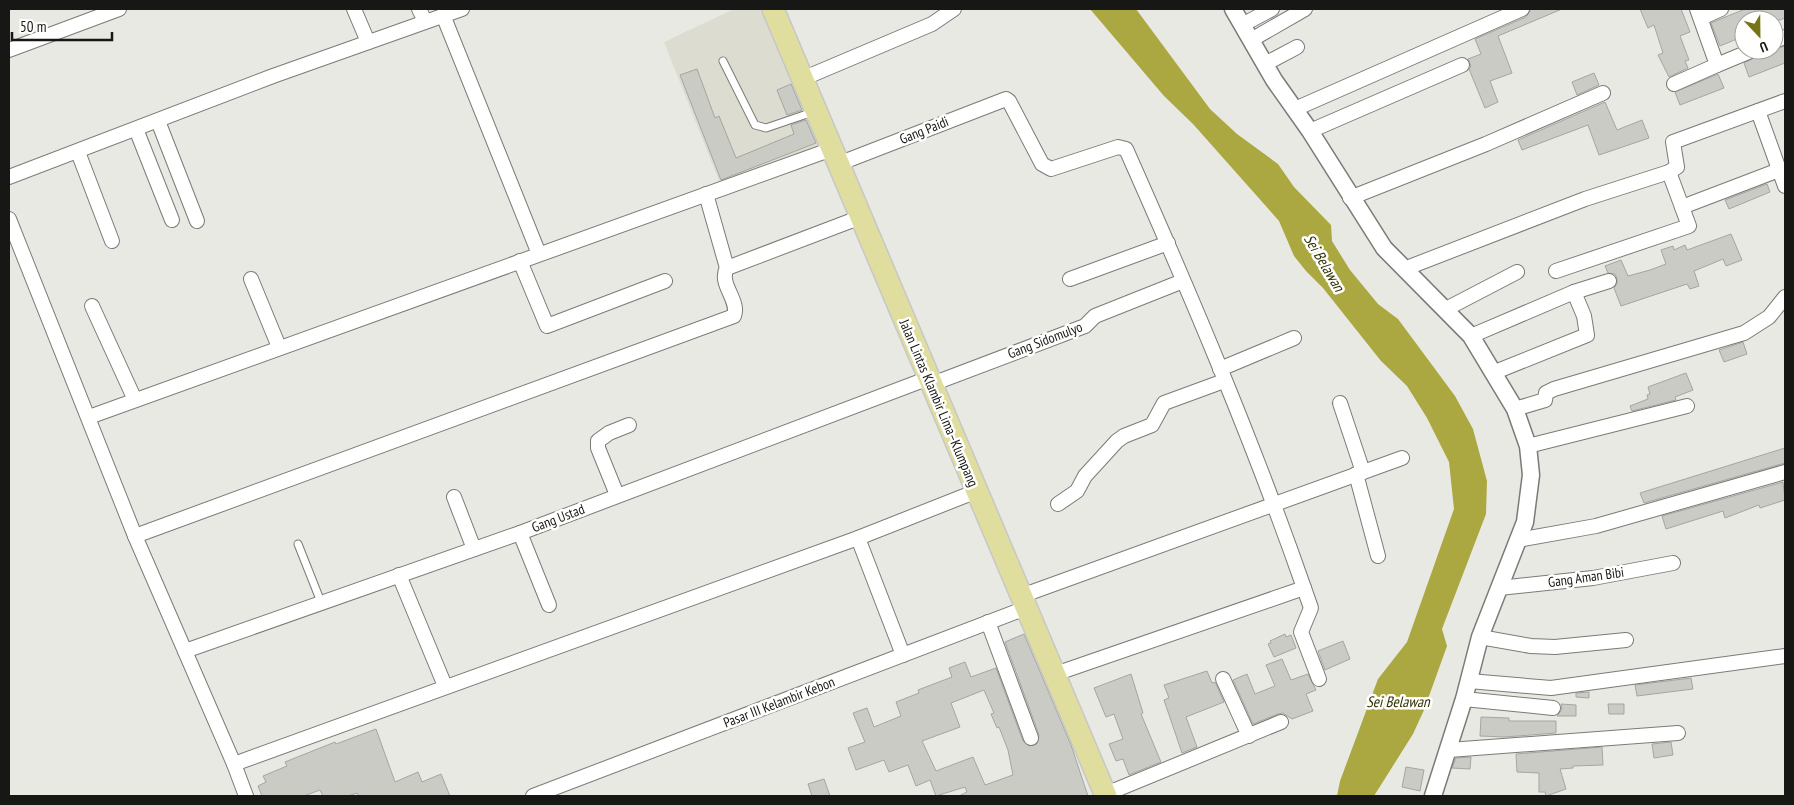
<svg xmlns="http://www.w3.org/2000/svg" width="1794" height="805" viewBox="0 0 1794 805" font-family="'PT Sans Narrow',sans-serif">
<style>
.built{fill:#dcdcd0}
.water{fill:#aba841}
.building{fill:#cbcbc6;stroke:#a5a5a1;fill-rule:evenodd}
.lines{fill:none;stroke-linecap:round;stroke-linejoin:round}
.service-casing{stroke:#7b7b76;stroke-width:9}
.minor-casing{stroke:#7b7b76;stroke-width:16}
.tertiary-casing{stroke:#7b7b76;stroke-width:19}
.primary-casing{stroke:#c7c7c7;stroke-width:24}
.service{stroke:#fff;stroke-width:7}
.minor{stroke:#fff;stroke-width:14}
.tertiary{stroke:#fff;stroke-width:16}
.primary{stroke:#e0de9f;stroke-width:21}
.labels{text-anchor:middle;stroke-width:5;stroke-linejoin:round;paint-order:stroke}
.street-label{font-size:14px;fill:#171715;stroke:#fffffe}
.water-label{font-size:15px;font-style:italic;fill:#313003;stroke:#fffffe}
</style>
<rect width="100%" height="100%" fill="#e9e9e4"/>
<polygon class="built" points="734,9 770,9 828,146 721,186 664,42"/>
<polygon class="water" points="1090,9 1136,9 1210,109 1237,134 1278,164 1294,187 1331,225 1332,241 1350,270 1378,304 1398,319 1455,396 1473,429 1487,481 1486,514 1442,629 1447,646 1424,710 1413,734 1374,796 1337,796 1340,781 1378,679 1407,642 1454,509 1449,462 1427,418 1407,386 1381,361 1323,288 1306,271 1294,256 1279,221 1193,124 1164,96"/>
<g class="building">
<polygon points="1531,9 1562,9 1498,36 1512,73 1490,81 1498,102 1485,108 1469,69 1471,66 1468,59 1481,54 1475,39 1526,17"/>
<polygon points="1640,9 1681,9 1690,32 1680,36 1689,60 1685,61 1688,68 1669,77 1658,55 1663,53 1654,25 1648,28"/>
<polygon points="1745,9 1785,9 1785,18 1780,20 1744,20 1744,36 1720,46 1711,23"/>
<polygon points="1785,46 1785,63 1749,77 1744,63 1761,54"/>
<polygon points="697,69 715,118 719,116 736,158 794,134 791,125 806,120 816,143 721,180 680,75"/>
<polygon points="1594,73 1599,85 1577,95 1572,82"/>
<polygon points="1718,74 1724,88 1680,105 1675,92"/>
<polygon points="791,84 802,110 787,115 777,90"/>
<polygon points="1605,102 1617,130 1642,120 1649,138 1599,155 1588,125 1522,150 1518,140"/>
<polygon points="1767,184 1770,192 1729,209 1725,200"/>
<polygon points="1731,234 1742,260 1726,266 1723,259 1694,271 1699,286 1690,289 1687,284 1621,306 1614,288 1617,283 1617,278 1615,274 1608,273 1605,266 1621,260 1628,276 1650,270 1666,264 1661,250 1673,246 1674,250 1685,245 1687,250"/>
<polygon points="1743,342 1747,354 1724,362 1719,350"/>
<polygon points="1686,373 1693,390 1675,397 1676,400 1632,411 1630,406 1648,399 1647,395 1650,394 1648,387"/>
<polygon points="1785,448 1785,463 1644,503 1640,493"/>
<polygon points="1783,482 1785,500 1760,508 1759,505 1725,518 1723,511 1666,529 1662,516"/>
<path d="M 1024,634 L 1071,745 L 1088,796 L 959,796 L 967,792 L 965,787 L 936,796 L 930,780 L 916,786 L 908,765 L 889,772 L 884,760 L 856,770 L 848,748 L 865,742 L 853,713 L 867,708 L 874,727 L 901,716 L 896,702 L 919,693 L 918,690 L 952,677 L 949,668 L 965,662 L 971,677 L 996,668 L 1023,741 L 1029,746 L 1037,744 L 1039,735 L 1005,642 ZM 984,690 L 994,713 L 991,714 L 997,728 L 999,727 L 1008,750 L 1013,775 L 985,785 L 973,757 L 936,771 L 922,741 L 960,727 L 951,703 Z"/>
<polygon points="1285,634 1286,637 1291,635 1296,648 1274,657 1268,644 1271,643 1270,641"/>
<polygon points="1343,641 1350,659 1325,670 1318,651"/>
<polygon points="1282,659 1291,680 1308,674 1316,690 1306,694 1313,711 1292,719 1283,713 1278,714 1253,724 1233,680 1247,674 1255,694 1275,686 1266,665"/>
<polygon points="1207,671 1212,683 1215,682 1224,702 1186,717 1197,747 1182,753 1164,700 1169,698 1164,685"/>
<polygon points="1131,674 1143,713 1141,714 1161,762 1129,775 1123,759 1116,761 1109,744 1123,739 1114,714 1106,717 1094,688"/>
<polygon points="1691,678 1693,689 1637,696 1635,685"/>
<polygon points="1589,692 1589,698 1576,697 1576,693"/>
<polygon points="1561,704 1576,705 1576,716 1557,716 1562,709"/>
<polygon points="1608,704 1624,704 1624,714 1609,714"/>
<polygon points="1481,717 1509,718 1509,721 1556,721 1556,733 1505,737 1480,736"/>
<polygon points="376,729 395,782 418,772 422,782 441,774 450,796 359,796 357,793 348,796 323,796 320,790 304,796 262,796 258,786 266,782 263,776 287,766 285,762 335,742 336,744"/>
<polygon points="1671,742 1673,755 1654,758 1652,744"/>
<polygon points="1602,747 1603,765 1573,766 1573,768 1560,769 1566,789 1546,796 1545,792 1539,792 1539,773 1517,772 1516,754"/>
<polygon points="1471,757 1470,769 1452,768 1456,758"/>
<polygon points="1406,767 1424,770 1420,791 1402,787"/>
<polygon points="824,779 830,796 812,796 808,784"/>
</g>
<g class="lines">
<defs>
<g id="service">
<polyline points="723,61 755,125 766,128 813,112"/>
<polyline points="298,544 321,602"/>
</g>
<g id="minor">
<polyline points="354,9 368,42"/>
<polyline points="419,9 425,21"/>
<polyline points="443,15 539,254"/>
<polyline points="1701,18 1721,9"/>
<polyline points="1242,25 1272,9"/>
<polyline points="1251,40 1305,9"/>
<polyline points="1774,41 1785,37"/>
<polyline points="9,50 119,9"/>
<polyline points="1265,64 1297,47"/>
<polyline points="1717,65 1753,50"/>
<polyline points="802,79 932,24 954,9"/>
<polyline points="1674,84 1717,65 1697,9"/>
<polyline points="1295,109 1522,9"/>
<polyline points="1758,111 1785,186"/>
<polyline points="158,121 197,221"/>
<polyline points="136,129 172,220"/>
<polyline points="1310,131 1462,65"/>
<polyline points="78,152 112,241"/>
<path d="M 838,164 L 1006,99 L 1009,101 L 1042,164 L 1051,169 L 1118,147 L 1126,149 C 1190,293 1252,439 1304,588 L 1055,674"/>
<polyline points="9,177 273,76 462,9"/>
<polyline points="706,194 727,268"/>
<polyline points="1350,198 1486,144 1603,93"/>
<polyline points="1682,207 1779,170"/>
<polyline points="9,219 135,536 234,764 246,796"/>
<polyline points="520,261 547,326 665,281"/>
<polyline points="1404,269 1585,199 1669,172 1677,167 1673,142 1785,101"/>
<polyline points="1556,271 1689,226 1669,172"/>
<polyline points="251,279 279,347"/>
<polyline points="1070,279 1168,243"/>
<polyline points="92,306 135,400"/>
<polyline points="1446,309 1517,272"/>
<polyline points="1471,336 1574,292 1609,281"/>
<polyline points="1220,369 1294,338"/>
<polyline points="1495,372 1587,335 1584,316 1574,292"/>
<polyline points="932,384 1085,326 1095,316 1183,281"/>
<polyline points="1340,403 1363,472"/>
<polyline points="1515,409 1545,400 1546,393 1554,389 1744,333 1769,317 1785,297"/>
<polyline points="89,417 832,149"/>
<polyline points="1528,446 1687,406"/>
<polyline points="1356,474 1378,556"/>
<polyline points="617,495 598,448 598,441 609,433 629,425"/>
<polyline points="454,497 474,549"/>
<polyline points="1058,504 1077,491 1085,476 1117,441 1124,436 1152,425 1164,403 1224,381"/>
<polyline points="520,533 549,605"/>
<path d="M 135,536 L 734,316 C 740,300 718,284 727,268 L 861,217"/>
<polyline points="858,538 903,655"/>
<polyline points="1518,540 1596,526 1785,472"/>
<polyline points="399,575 445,686"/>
<polyline points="1304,588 1311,608 1301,632 1319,679"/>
<polyline points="1499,588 1593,578 1673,563"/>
<polyline points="1021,596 1402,458"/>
<polyline points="988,622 1031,738"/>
<polyline points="1480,637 1531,646 1555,647 1626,640"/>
<polyline points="185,651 520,533 929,378"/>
<polyline points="1223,679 1249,736"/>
<polyline points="1469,681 1551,688 1785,656"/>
<polyline points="1464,699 1553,708"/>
<polyline points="1449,750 1678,733"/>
<polyline points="234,764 858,538 977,491"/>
<polyline points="533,796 1026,608"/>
<polyline points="1101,796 1281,722"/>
</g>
<polyline id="tertiary" points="1233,9 1274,80 1310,131 1384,248 1471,336 1515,409 1528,446 1531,475 1525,522 1480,637 1464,699 1433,796"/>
<polyline id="primary" points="773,9 1106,796"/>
</defs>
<use href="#service" class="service-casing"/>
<use href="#minor" class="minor-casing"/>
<use href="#tertiary" class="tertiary-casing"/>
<use href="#primary" class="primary-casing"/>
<use href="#service" class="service"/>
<use href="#minor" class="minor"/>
<use href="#tertiary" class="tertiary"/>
<use href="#primary" class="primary"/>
</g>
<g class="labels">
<g class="street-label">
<text transform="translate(924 130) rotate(-22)" y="5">Gang Paidi</text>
<text transform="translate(1045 340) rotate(-21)" y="5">Gang Sidomulyo</text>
<text transform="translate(939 403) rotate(67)" y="5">Jalan Lintas Klambir Lima–Klumpang</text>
<text transform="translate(558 518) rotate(-21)" y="5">Gang Ustad</text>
<text transform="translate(1586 577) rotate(-8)" y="5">Gang Aman Bibi</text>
<text transform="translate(779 702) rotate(-21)" y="5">Pasar III Kelambir Kebon</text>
</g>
<g class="water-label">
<text transform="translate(1324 263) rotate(59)" y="5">Sei Belawan</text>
<text x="1398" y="707">Sei Belawan</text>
</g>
</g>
<rect width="1794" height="805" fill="none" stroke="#171715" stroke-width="20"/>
<g transform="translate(1759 35) rotate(158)"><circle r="24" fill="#fffffe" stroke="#a2a2a1"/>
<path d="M0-4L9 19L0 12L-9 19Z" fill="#777418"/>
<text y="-8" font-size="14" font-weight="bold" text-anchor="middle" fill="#171715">U</text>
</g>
<path d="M12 32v8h100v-8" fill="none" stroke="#171715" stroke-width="2.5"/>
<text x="20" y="32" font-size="15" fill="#171715" stroke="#fffffe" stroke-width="4" paint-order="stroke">50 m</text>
</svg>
